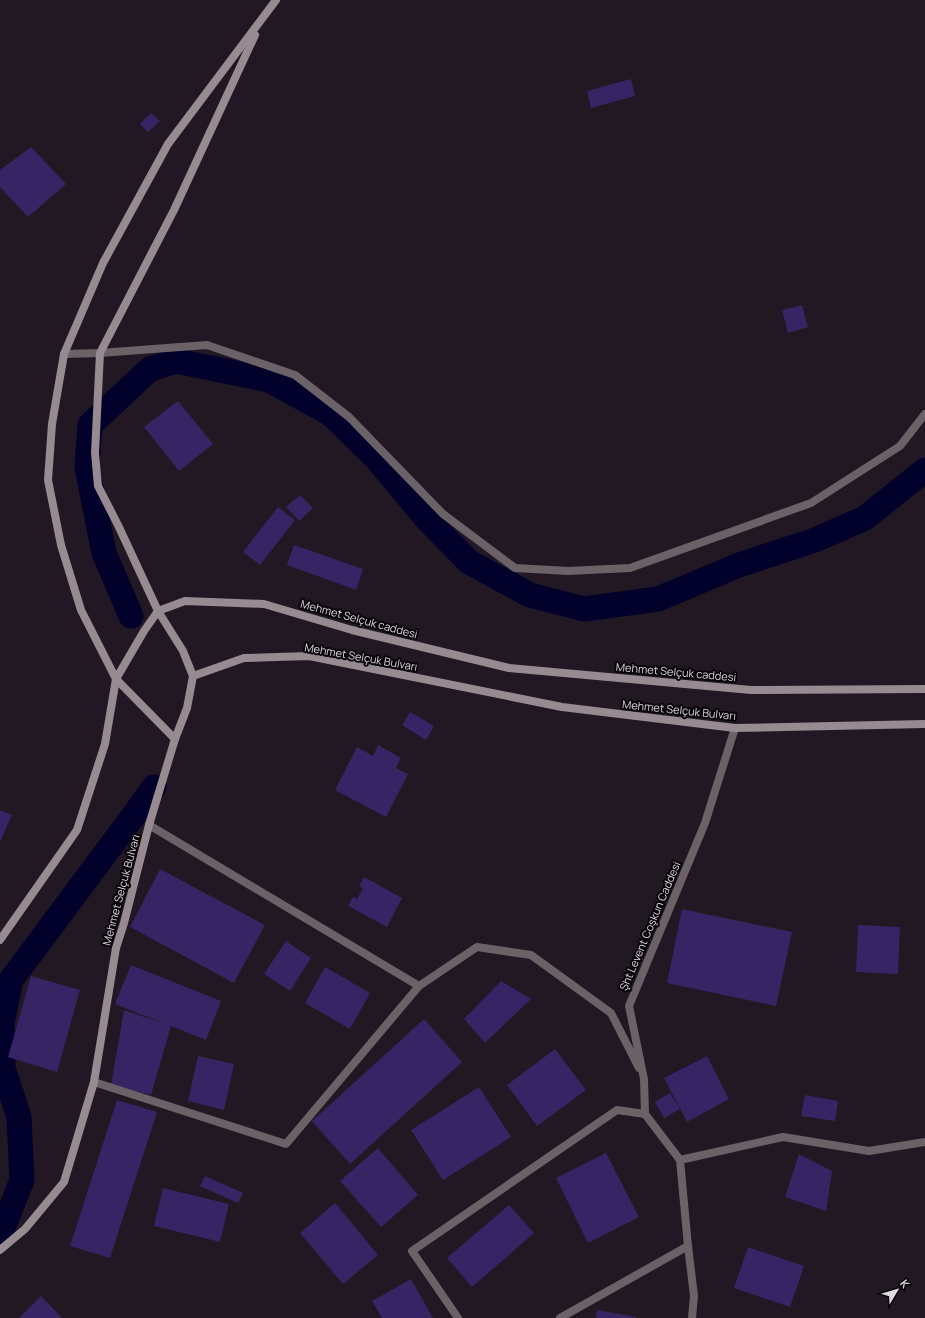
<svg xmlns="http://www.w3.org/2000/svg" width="925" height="1318" viewBox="0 0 925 1318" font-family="Manrope,sans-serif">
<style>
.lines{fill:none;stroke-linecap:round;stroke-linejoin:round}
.canal{stroke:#01012b;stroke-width:25}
.building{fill:#362464}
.street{stroke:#6a6266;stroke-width:8}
.secondary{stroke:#978b91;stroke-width:8}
.labels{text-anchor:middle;stroke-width:4;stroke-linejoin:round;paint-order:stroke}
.street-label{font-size:11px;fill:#ded8e0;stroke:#080509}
</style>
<rect width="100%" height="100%" fill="#211823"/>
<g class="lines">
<g class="canal">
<polyline points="131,616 104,553 87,467 90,425 150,369 176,361 269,380 331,414 376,458 426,518 469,562 530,595 584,609 658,599 739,565 815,540 865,518 925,470"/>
<polyline points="0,1233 2,1231 22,1180 19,1117 3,1068 2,1023 11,980 134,815 154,787"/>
</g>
</g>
<g class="building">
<polygon points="631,79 635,96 591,108 587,91"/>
<polygon points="151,113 160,121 148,132 140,124"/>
<polygon points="31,147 66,184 28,217 0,187 0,170"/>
<polygon points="802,305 808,327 788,333 782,310"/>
<polygon points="178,401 213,444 179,471 144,427"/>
<polygon points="300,495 313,508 299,521 286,507"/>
<polygon points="278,507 295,520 260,565 243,552"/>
<polygon points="294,545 363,569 356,590 287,565"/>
<polygon points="410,712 434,726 426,740 402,725"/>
<polygon points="378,745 401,758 396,768 408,774 386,817 335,790 357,747 373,756"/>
<polygon points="0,810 12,815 0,842"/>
<polygon points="160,869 265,925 234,983 130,927"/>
<polygon points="364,877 402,898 387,927 348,906 353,897 357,899 363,888 359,886"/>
<polygon points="682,909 792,932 776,1006 667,983"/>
<polygon points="858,925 900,927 898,974 856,972"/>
<polygon points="286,941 311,958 290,991 264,974"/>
<polygon points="131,965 221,1001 206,1040 171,1026 151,1095 111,1085 124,1010 165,1024 115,1004"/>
<polygon points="325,967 370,993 350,1029 305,1003"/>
<polygon points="31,976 80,990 57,1072 8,1057"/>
<polygon points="501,981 531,999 485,1043 464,1019"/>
<polygon points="424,1019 462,1062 350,1164 312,1121"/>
<polygon points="555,1049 586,1090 537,1126 507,1085"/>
<polygon points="198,1056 234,1064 224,1110 188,1101"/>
<polygon points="707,1056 729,1099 687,1122 664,1078"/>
<polygon points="479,1087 511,1137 443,1180 411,1130"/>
<polygon points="670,1093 680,1109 664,1118 655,1102"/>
<polygon points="805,1095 838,1101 835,1121 801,1116"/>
<polygon points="117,1100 157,1112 110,1258 70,1246"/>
<polygon points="378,1148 418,1195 381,1227 340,1181"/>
<polygon points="606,1153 639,1217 588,1243 556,1178"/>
<polygon points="799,1154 832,1171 826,1211 785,1197"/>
<polygon points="205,1176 243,1193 238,1203 200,1186"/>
<polygon points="163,1188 229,1204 220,1242 154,1226"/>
<polygon points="335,1203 378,1255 343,1284 300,1233"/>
<polygon points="509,1205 534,1233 472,1287 447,1258"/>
<polygon points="748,1247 804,1266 790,1307 734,1288"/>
<polygon points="411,1279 433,1318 382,1318 372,1301"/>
<polygon points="41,1296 62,1318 19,1318"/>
<polygon points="597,1310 636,1317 636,1318 596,1318"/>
</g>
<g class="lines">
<g class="street">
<polyline points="64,354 100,353 207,345 295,375 349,417 443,514 515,568 568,571 630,568 811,503 900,446 925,414"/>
<polyline points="149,825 419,986 477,947 531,955 611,1013 639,1068"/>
<polyline points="94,1082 286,1144 419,986"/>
<polyline points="680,1160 783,1137 869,1151 925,1142"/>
<polyline points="458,1318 412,1251 617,1110 645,1114"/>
<polyline points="560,1318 688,1246"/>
<polyline points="692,1318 694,1296 688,1246 680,1160 645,1114 644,1079 629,1006 705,823 735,728"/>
</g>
<g class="secondary">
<polyline points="193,676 183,651 158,611 118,525 98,486 95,453 100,353 174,210 255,35"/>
<polyline points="175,739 116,679 81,610 61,545 48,480 52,424 64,354 103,263 168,144 276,0"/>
<polyline points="0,940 77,830 105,744 116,679 144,631 158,611 185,601 264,604 352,630 509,668 751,690 925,689"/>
<polyline points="0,1250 25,1229 64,1182 94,1082 116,948 124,923 149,825 175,739 187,708 193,676 244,658 309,656 562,707 735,728 925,724"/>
</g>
</g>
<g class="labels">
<g class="street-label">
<text transform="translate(359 619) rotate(15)" y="4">Mehmet Selçuk caddesi</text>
<text transform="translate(361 657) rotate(10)" y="4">Mehmet Selçuk Bulvarı</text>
<text transform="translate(676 672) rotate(5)" y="4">Mehmet Selçuk caddesi</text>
<text transform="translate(679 710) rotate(6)" y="4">Mehmet Selçuk Bulvarı</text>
<text transform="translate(121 890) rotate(-75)" y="4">Mehmet Selçuk Bulvarı</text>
<text transform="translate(650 926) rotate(-67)" y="4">Şht Levent Coşkun Caddesi</text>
</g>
</g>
<g transform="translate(897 1290) rotate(52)" stroke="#080509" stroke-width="3" paint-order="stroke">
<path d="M0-3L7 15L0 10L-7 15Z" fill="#ded8e0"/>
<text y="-6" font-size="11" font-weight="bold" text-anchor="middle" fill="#ded8e0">K</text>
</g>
</svg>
